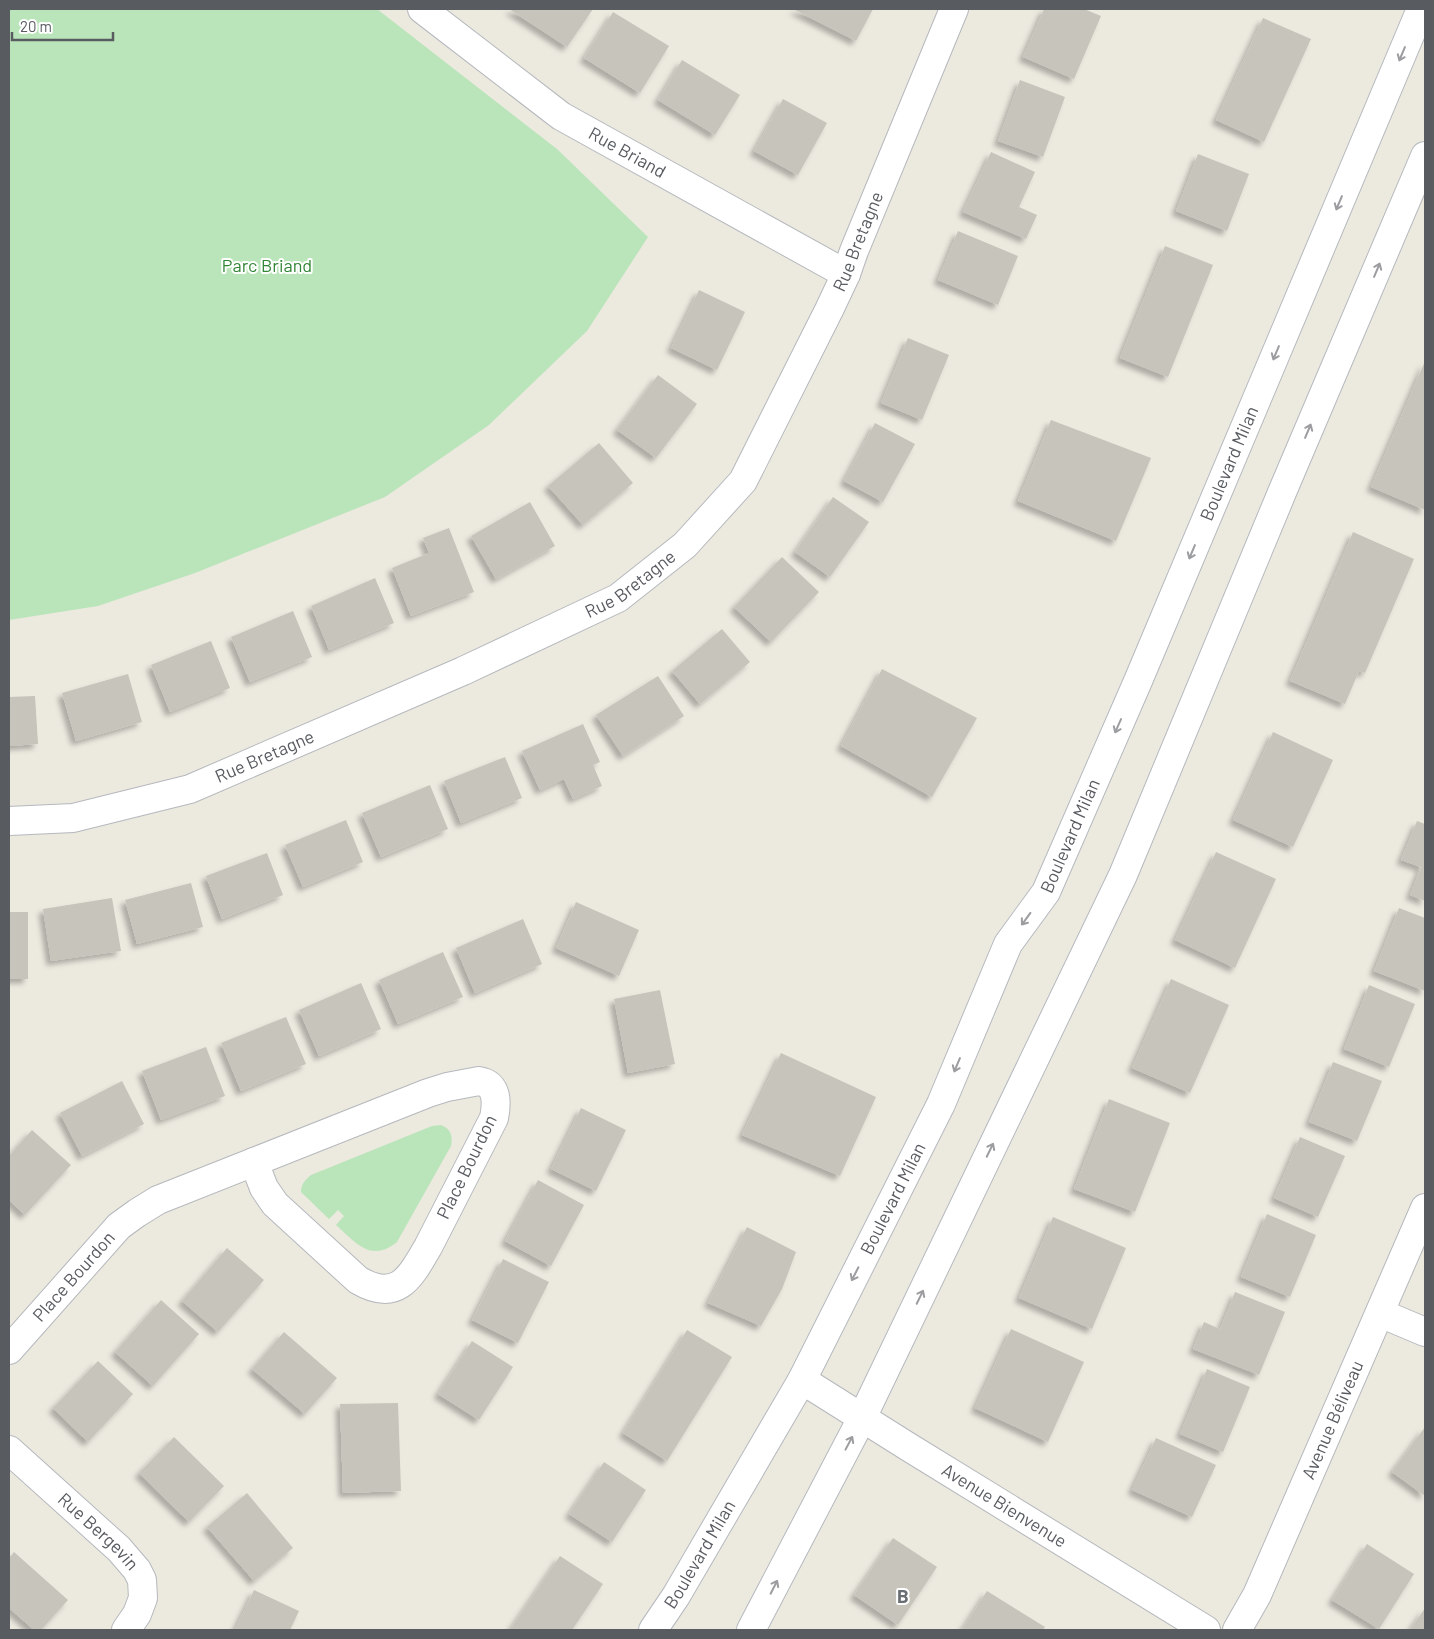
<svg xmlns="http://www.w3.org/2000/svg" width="1434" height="1639" viewBox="0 0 1434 1639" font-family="Barlow,sans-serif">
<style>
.green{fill:#bae5ba}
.building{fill:#c7c4bc;filter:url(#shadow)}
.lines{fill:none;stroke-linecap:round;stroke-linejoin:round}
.street-casing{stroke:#b5b8bd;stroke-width:30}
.secondary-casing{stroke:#b5b9bf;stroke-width:30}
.street{stroke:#fff;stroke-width:28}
.secondary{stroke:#fff;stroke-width:28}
.oneway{stroke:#9b9da0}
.labels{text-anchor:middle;stroke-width:4;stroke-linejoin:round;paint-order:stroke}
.street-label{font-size:18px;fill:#585c61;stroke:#fff}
.park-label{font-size:18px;fill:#328636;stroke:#fff}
.neighbourhood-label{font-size:19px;font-weight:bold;fill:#696e73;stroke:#fff}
</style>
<defs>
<filter id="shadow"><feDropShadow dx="-4.5" dy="4.5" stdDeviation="2.5" flood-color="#0004"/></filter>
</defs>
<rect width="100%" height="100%" fill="#ece9df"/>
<g class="green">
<polygon points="9,9 377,9 557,149 648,237 587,331 489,425 385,497 195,573 98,606 9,620"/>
<path d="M 441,1125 C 451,1129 453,1136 451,1146 L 397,1242 C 371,1263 356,1243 336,1225 L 344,1216 L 338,1210 L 329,1219 L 301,1192 C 301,1184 305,1180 311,1175 L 432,1126 Z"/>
</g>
<g class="building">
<polygon points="509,9 593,9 567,47"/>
<polygon points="793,9 873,9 856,41"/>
<polygon points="1044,9 1084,9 1101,16 1074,79 1023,57"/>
<polygon points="613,12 669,46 640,93 584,58"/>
<polygon points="1263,18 1311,39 1264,142 1216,120"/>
<polygon points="682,60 740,95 715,135 658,100"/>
<polygon points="1020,80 1065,97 1043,157 998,141"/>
<polygon points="783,99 827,123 798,175 754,151"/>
<polygon points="991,152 1035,172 1019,207 1037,215 1026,239 963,212"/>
<polygon points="1198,154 1249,174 1227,231 1176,211"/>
<polygon points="958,231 1018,256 998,305 938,280"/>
<polygon points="1165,246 1213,265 1168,377 1120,358"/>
<polygon points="699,290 745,312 717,370 671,348"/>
<polygon points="908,338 949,355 922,420 881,403"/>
<polygon points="1425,361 1425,510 1371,487"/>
<polygon points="658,375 697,404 656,458 617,430"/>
<polygon points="1051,420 1151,458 1116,541 1018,501"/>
<polygon points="875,423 915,444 883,502 844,481"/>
<polygon points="599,443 633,483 583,525 548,486"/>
<polygon points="833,497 869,522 830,577 795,552"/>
<polygon points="530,502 555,546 496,579 471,536"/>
<polygon points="449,528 474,592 411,616 392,568 429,553 423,538"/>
<polygon points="1353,532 1414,559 1365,673 1359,671 1345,704 1290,681"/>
<polygon points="782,557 819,592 771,642 734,607"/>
<polygon points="375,578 394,623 329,650 311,606"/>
<polygon points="293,611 312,657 250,682 231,637"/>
<polygon points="722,629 750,662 700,704 672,671"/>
<polygon points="211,641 230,688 170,712 151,665"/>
<polygon points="882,669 977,718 932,797 841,746"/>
<polygon points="128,674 142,722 76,741 62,693"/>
<polygon points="658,676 684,716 623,756 596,715"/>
<polygon points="35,696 38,744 9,746 9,697"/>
<polygon points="583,724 600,762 593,765 602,786 573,799 564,779 540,790 522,751"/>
<polygon points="1273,732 1333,760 1293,847 1233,820"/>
<polygon points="505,757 522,798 461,823 444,781"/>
<polygon points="430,785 448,829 381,857 362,813"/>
<polygon points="346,820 363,862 303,887 285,845"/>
<polygon points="1417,821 1425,824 1425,901 1410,895 1421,867 1401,860"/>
<polygon points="1216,852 1276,879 1235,968 1175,940"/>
<polygon points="267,853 283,895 222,919 206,876"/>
<polygon points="191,883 203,927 137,944 125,900"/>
<polygon points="112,898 121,951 51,961 43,909"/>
<polygon points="576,902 639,930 619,976 556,948"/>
<polygon points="1399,908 1425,918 1425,991 1374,971"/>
<rect x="9" y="912" width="19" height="67"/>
<polygon points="523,919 542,964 475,993 456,948"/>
<polygon points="443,952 463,997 398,1024 379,980"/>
<polygon points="1171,979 1229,1005 1190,1093 1132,1068"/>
<polygon points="361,983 381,1029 319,1056 299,1010"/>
<polygon points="1369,985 1415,1004 1389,1067 1344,1049"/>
<polygon points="660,990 675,1064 628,1073 614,999"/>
<polygon points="286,1017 306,1064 241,1091 221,1043"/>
<polygon points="206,1047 225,1096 161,1120 142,1071"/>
<polygon points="781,1053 876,1097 840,1176 742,1135"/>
<polygon points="1333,1062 1382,1081 1357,1141 1309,1122"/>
<polygon points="122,1081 144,1124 82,1156 60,1113"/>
<polygon points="1109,1099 1170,1123 1135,1212 1074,1189"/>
<polygon points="581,1108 626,1130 596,1191 551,1169"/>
<polygon points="32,1130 71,1165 25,1215 9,1200 9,1156"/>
<polygon points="1300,1137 1345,1156 1318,1217 1274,1198"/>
<polygon points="538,1180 584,1205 551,1266 505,1241"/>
<polygon points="1267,1214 1316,1235 1290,1297 1241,1277"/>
<polygon points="1053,1217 1126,1248 1092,1329 1019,1298"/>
<polygon points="747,1227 796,1252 782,1289 761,1326 708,1303"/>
<polygon points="227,1248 264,1280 218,1332 182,1301"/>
<polygon points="503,1259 549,1282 518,1343 472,1320"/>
<polygon points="1235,1292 1285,1312 1259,1375 1193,1349 1204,1322 1220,1329"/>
<polygon points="161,1300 199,1334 153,1386 115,1352"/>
<polygon points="1011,1329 1084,1362 1048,1442 975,1408"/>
<polygon points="687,1330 732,1357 667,1461 623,1433"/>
<polygon points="284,1332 337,1378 305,1414 252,1369"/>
<polygon points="472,1341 513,1367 479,1420 438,1394"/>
<polygon points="98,1361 133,1394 88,1442 53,1408"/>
<polygon points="1207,1369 1250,1387 1223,1452 1180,1434"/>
<polygon points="398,1403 401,1491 343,1493 340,1404"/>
<polygon points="1425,1427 1425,1496 1392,1472"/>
<polygon points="174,1437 224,1486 189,1522 139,1473"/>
<polygon points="1156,1438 1216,1465 1192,1517 1132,1490"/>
<polygon points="604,1462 646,1490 612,1542 569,1514"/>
<polygon points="247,1493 293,1548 254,1581 207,1527"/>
<polygon points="893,1538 937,1567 898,1625 854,1595"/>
<polygon points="1367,1544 1414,1574 1379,1629 1332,1600"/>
<polygon points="14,1552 68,1600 41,1630 34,1630 9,1608 9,1558"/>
<polygon points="560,1556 603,1584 572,1630 510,1630"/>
<polygon points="254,1590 299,1611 290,1630 235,1630"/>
<polygon points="987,1591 1045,1627 1043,1630 962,1630"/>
<polygon points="1425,1608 1425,1630 1410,1630"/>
</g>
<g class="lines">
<defs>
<g id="street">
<path id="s1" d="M 422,9 L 561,116 L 846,274"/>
<path id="s2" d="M 9,821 L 73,818 L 190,789 L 463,671 L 618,598 L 685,545 L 743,481 L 829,310 L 846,274 L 854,251 L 954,9"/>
<path d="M 479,1081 C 498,1084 497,1103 494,1118 L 428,1247 C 410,1278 397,1303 358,1280 L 275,1204 L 264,1188 L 254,1162 L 428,1093 L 447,1087 Z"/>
<polyline points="1380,1313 1425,1332"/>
<path id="s3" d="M 9,1350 L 119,1226 L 137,1213 L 158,1200 L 254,1162"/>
<path id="s4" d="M 802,1380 L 907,1446 L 1206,1630"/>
<path id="s5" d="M 9,1450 L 119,1549 L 137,1570 L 142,1580 L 143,1598 L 137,1614 L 126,1630"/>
<path id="s6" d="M 1237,1630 L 1257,1595 L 1425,1208"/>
</g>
<g id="secondary">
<path id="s7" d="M 653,1630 L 676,1596 L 802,1380 L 941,1104 L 1008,944 L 1046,892 L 1138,681 L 1421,9"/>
<polyline points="751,1630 862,1418 1123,875 1283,490 1425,156"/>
</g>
</defs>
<use href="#street" class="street-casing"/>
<use href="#secondary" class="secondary-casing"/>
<use href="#street" class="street"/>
<use href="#secondary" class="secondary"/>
</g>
<defs><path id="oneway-shaft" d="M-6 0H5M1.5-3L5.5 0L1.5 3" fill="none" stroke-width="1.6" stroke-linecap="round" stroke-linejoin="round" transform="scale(1.25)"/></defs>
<g class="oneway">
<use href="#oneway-shaft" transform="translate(1402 54) rotate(113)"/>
<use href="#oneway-shaft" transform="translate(1339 203) rotate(113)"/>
<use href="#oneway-shaft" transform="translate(1377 270) rotate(-67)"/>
<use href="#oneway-shaft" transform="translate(1276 353) rotate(113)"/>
<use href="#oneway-shaft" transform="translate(1308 431) rotate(-67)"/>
<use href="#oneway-shaft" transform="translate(1192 552) rotate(113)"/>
<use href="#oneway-shaft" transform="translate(1118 726) rotate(114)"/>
<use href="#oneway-shaft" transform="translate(1026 919) rotate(126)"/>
<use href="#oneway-shaft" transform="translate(957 1065) rotate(113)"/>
<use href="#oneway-shaft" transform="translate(990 1150) rotate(-64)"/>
<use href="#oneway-shaft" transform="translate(855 1274) rotate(117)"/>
<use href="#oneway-shaft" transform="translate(920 1297) rotate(-64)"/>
<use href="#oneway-shaft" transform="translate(849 1443) rotate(-62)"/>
<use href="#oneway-shaft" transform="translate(774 1587) rotate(-63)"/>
</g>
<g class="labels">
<g class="street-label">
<text dy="6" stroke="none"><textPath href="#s1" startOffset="251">Rue Briand</textPath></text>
<text dy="6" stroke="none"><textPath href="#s2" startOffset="1091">Rue Bretagne</textPath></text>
<text dy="6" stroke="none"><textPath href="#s7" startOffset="1304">Boulevard Milan</textPath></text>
<text dy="6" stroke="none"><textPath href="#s2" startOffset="671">Rue Bretagne</textPath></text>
<text dy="6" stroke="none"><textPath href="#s2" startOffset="266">Rue Bretagne</textPath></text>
<text dy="6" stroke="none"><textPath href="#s7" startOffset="899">Boulevard Milan</textPath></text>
<text transform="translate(467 1167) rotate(-64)" y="6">Place Bourdon</text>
<text dy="6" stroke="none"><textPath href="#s7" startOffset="494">Boulevard Milan</textPath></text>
<text dy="6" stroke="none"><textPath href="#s3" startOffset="98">Place Bourdon</textPath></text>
<text dy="6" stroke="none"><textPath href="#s6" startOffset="231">Avenue Béliveau</textPath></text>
<text dy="6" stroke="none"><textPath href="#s4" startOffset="238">Avenue Bienvenue</textPath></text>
<text dy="6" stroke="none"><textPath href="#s5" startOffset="121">Rue Bergevin</textPath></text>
<text dy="6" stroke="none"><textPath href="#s7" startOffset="89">Boulevard Milan</textPath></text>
</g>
<g class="park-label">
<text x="267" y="272">Parc Briand</text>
</g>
<g class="neighbourhood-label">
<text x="903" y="1603">B</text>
</g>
</g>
<rect width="1434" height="1639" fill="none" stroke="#585c61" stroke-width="20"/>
<path d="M12 32v8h101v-8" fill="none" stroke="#585c61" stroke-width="2.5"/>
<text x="20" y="32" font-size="15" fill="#585c61" stroke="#ffffff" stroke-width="4" paint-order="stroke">20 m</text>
</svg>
